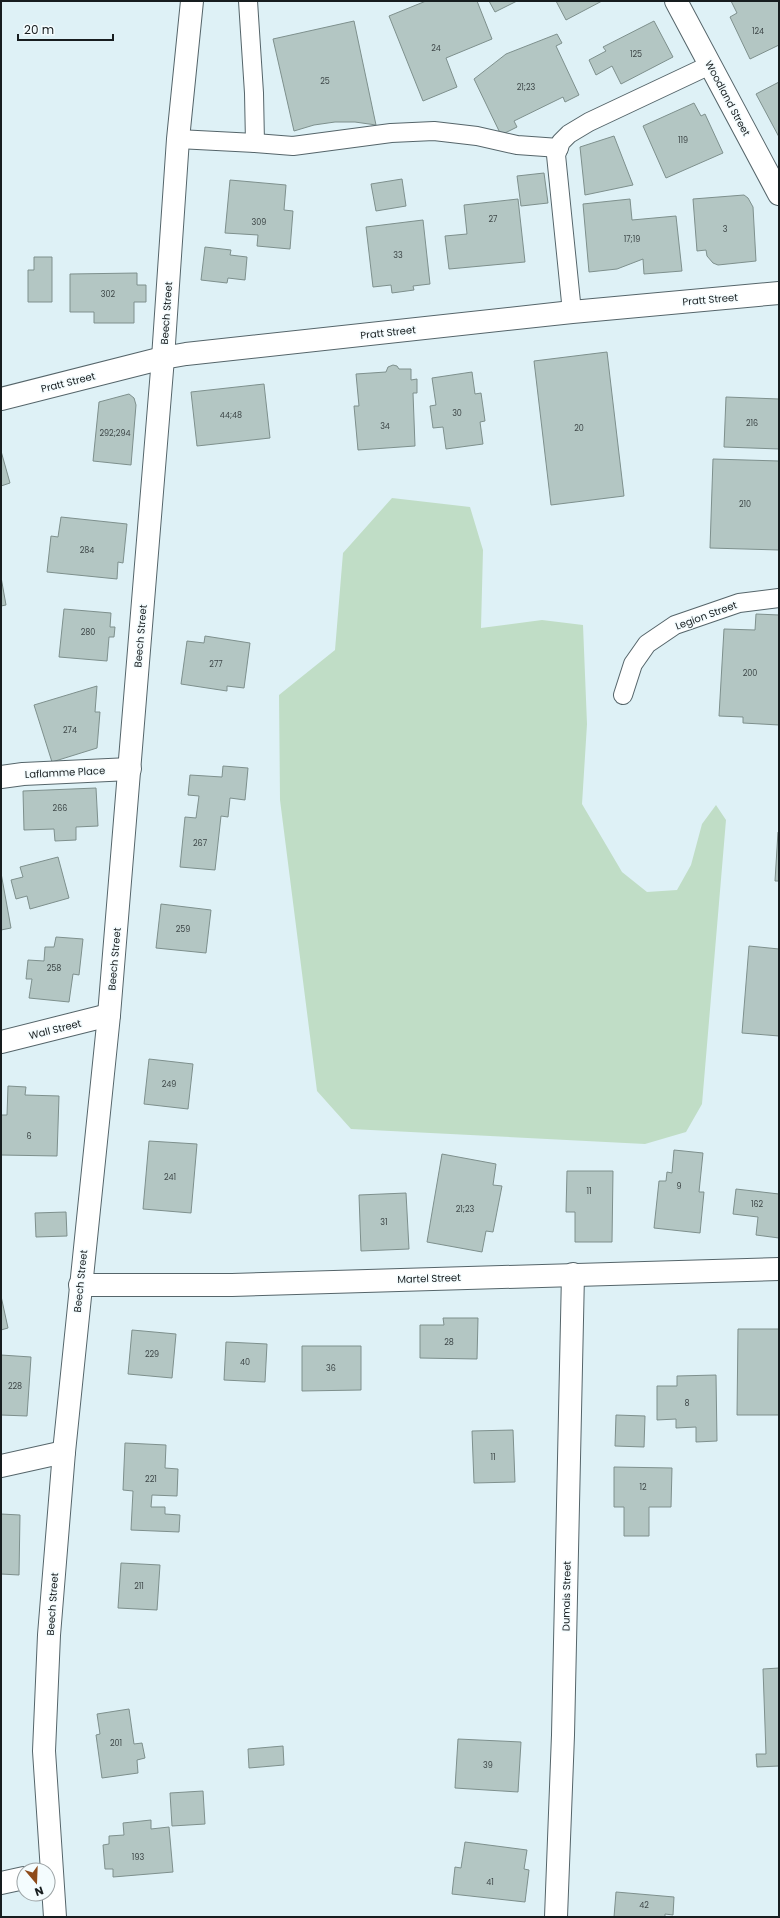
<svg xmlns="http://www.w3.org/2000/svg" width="780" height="1918" viewBox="0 0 780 1918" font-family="Poppins,sans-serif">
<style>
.green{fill:#c0ddc6}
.building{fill:#b3c6c3;stroke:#7e908d}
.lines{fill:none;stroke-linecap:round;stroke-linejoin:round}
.lane-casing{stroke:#55656a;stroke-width:20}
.street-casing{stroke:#55656a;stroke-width:24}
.secondary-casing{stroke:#55656a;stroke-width:24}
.lane{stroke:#fff;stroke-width:18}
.street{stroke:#fff;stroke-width:22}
.secondary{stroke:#fff;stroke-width:22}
.labels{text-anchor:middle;stroke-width:3;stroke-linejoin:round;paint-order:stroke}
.number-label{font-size:8px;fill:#3e4748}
.street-label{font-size:10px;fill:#171d1f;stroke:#f4fcfe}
</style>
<rect width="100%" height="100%" fill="#def1f6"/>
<polygon class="green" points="392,498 470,507 483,550 481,628 542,620 583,625 587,724 582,804 622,872 647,892 677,890 691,865 702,824 716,805 726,820 702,1104 686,1132 645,1144 351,1129 317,1091 280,800 279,695 335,650 343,553"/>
<g class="building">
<polygon points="426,1 477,1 492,39 446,58 457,87 423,101 389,16"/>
<polygon points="489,1 517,1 495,12"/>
<polygon points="556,1 602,1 566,20"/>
<polygon points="731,1 779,1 779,45 750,59 730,17 737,13"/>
<polygon points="354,21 376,125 355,122 335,122 314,125 294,131 273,39"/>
<polygon points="654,21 673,57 621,84 612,66 596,75 589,60 606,51 603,47"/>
<polygon points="557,34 562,43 556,46 579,95 565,102 563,97 514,121 517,127 501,135 474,79 506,54"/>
<polygon points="779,82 779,137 756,94"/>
<polygon points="694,103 701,116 705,114 723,153 666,178 643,126"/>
<polygon points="614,136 633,185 585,195 580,147"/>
<polygon points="544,173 548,203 521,206 517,176"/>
<polygon points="402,179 406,206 376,211 371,184"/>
<polygon points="230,180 286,185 284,210 293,211 290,249 257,246 258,235 225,233"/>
<polygon points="744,195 748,198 753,207 756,261 718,265 713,263 707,256 706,250 697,251 693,199"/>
<polygon points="518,199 525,262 449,269 445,236 467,234 464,205"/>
<polygon points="630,199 632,220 676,216 682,271 644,274 643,259 617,269 589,272 583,204"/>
<polygon points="423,220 430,284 413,286 414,290 392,293 391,285 373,287 366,227"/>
<polygon points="205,247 231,250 230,255 247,257 245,280 228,278 227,283 201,280"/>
<polygon points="34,257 52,257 52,302 28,302 28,270 34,270"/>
<polygon points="137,273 137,285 146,285 146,302 134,302 134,323 94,323 94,312 70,312 70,274"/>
<polygon points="607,352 624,496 551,505 534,361"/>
<polygon points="393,365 397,366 399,369 411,369 411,380 417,379 417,393 413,393 415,446 358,450 354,406 359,406 356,374 386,372 388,367"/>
<polygon points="472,372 475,394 481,393 485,421 480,422 483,444 446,449 443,427 433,428 430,406 436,405 432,378"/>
<polygon points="264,384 270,438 197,446 191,392"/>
<polygon points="129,394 134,398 136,405 131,465 93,461 99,402"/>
<polygon points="726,397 779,399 779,449 724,447"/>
<polygon points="1,451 10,483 1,486"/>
<polygon points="713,459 779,461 779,550 710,548"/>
<polygon points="61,517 127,524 123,563 118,562 117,579 47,572 51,536 58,537"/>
<polygon points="1,577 6,605 1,606"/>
<polygon points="64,609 111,613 110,627 115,627 114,637 109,637 107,661 59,657"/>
<polygon points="756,614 779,615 779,725 743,723 743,717 719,716 724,629 755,630"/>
<polygon points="205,636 250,643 244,688 227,686 227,691 181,684 187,641 204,643"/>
<polygon points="97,686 95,712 100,712 97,748 52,762 34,705"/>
<polygon points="223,766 248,768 245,800 230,798 228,817 221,816 215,870 180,867 185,817 196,818 199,796 188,795 190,775 222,777"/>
<polygon points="96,788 98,826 76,827 76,840 55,841 54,829 24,830 23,791"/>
<polygon points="778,832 779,832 779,881 775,881"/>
<polygon points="58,857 69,898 30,909 27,896 16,899 11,880 23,877 20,867"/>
<polygon points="1,873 11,928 1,930"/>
<polygon points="161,904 211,910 206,953 156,948"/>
<polygon points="56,937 83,939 79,975 73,974 69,1002 29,998 32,979 26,979 28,960 44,961 45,947 54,947"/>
<polygon points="749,946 779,949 779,1036 742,1033"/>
<polygon points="149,1059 193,1064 188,1109 144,1104"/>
<polygon points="8,1086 26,1087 25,1095 59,1096 57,1156 1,1155 1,1115 7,1115"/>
<polygon points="149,1141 197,1144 191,1213 143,1209"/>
<polygon points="674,1150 703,1153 699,1192 704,1192 700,1233 654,1228 659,1181 666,1181 667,1172 672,1173"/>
<polygon points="442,1154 496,1164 493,1185 502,1186 493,1232 486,1231 482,1252 427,1242"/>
<polygon points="567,1171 613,1171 612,1242 575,1242 575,1212 566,1212"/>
<polygon points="736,1189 779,1194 779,1238 756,1235 758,1217 733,1214"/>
<polygon points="406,1193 409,1249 361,1251 359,1195"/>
<polygon points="66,1212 67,1236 36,1237 35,1213"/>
<polygon points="1,1296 8,1328 1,1330"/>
<polygon points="443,1318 478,1318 477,1359 420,1358 420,1325 444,1325"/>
<polygon points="738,1329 779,1329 779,1415 737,1415"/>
<polygon points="132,1330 176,1334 172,1378 128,1374"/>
<polygon points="226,1342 267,1344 265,1382 224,1380"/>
<polygon points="302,1346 361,1346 361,1390 302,1391"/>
<polygon points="1,1355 31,1357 27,1416 1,1415"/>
<polygon points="716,1375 717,1441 696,1442 696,1427 676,1428 676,1419 657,1420 657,1386 677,1386 677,1376"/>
<polygon points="616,1415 645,1416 644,1447 615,1446"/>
<polygon points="513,1430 515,1482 474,1483 472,1431"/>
<polygon points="125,1443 166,1445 165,1468 178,1469 177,1496 152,1495 151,1507 165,1507 165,1514 180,1515 179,1532 131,1530 133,1491 123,1490"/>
<polygon points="614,1467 672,1468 671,1507 649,1507 649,1536 624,1536 624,1507 614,1507"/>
<polygon points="1,1514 20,1515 19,1575 1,1574"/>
<polygon points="121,1563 160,1565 157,1610 118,1608"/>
<polygon points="779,1668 779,1766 757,1767 756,1754 766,1754 763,1669"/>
<polygon points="129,1709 134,1744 142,1743 145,1758 137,1760 138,1773 102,1778 96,1735 100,1734 97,1714"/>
<polygon points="458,1739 521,1742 518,1792 455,1788"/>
<polygon points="283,1746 284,1765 249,1768 248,1749"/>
<polygon points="203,1791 205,1824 172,1826 170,1793"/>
<polygon points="151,1820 151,1829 169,1827 173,1872 113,1877 113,1869 105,1869 103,1845 109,1844 109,1836 124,1835 123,1823"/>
<polygon points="465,1842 527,1850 524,1869 529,1870 525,1902 452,1894 455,1867 461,1868"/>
<polygon points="616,1892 674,1897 673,1915 665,1914 665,1917 614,1917"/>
</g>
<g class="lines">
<defs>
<g id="lane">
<polyline points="178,139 255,143 254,93 248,1"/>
<polyline points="255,143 293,146 391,133 434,131 477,136 517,145 559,148"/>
<polyline points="572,312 556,155 561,142 569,134 589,122 710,65"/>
<polyline points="623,695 633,664 647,644 675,625 739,603 779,598"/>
</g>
<g id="street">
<polyline points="676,1 779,194"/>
<polyline points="1,399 163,358 186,354 572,312 779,293"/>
<polyline points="1,777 23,774 130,769"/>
<polyline points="1,1042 109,1015"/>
<polyline points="80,1285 232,1285 779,1269"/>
<polyline points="1,1466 64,1452"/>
<polyline points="1,1883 24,1878"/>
<polyline points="556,1917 563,1735 573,1274"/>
</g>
<polyline id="secondary" points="55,1917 44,1751 49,1635 64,1452 109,1015 163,358 178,139 192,1"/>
</defs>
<use href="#lane" class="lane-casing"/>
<use href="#street" class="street-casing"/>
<use href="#secondary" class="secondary-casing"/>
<use href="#lane" class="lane"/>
<use href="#street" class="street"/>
<use href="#secondary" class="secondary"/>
</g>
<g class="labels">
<g class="number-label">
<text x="758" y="34">124</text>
<text x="436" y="51">24</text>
<text x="636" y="57">125</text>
<text x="325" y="84">25</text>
<text x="526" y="90">21;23</text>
<text x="683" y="143">119</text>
<text x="493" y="222">27</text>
<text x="259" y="225">309</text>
<text x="725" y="232">3</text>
<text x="632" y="242">17;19</text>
<text x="398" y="258">33</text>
<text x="108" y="297">302</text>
<text x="457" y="416">30</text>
<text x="231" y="418">44;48</text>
<text x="752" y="426">216</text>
<text x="385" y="429">34</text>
<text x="579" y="431">20</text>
<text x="115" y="436">292;294</text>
<text x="745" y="507">210</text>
<text x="87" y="553">284</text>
<text x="88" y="635">280</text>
<text x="216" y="667">277</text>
<text x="750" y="676">200</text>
<text x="70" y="733">274</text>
<text x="60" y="811">266</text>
<text x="200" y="846">267</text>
<text x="183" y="932">259</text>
<text x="54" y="971">258</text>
<text x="169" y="1087">249</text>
<text x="29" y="1139">6</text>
<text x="170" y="1180">241</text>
<text x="679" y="1189">9</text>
<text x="589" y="1194">11</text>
<text x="757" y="1207">162</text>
<text x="465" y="1212">21;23</text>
<text x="384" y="1225">31</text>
<text x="449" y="1345">28</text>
<text x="152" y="1357">229</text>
<text x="245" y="1365">40</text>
<text x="331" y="1371">36</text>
<text x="15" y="1389">228</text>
<text x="687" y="1406">8</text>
<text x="493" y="1460">11</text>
<text x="151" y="1482">221</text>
<text x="643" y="1490">12</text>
<text x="139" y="1589">211</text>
<text x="116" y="1746">201</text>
<text x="488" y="1768">39</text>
<text x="138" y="1860">193</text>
<text x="490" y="1885">41</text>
<text x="644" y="1908">42</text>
</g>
<g class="street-label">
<text transform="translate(728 98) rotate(62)" y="4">Woodland Street</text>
<text transform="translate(710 299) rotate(-5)" y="4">Pratt Street</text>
<text transform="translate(166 313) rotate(-86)" y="4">Beech Street</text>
<text transform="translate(388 332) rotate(-6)" y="4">Pratt Street</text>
<text transform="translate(68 382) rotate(-14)" y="4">Pratt Street</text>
<text transform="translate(706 615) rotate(-20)" y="4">Legion Street</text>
<text transform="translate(140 636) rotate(-85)" y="4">Beech Street</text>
<text transform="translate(65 772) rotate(-3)" y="4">Laflamme Place</text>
<text transform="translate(114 959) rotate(-85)" y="4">Beech Street</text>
<text transform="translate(55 1029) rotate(-14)" y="4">Wall Street</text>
<text transform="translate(429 1278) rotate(-2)" y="4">Martel Street</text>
<text transform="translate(80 1281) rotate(-84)" y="4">Beech Street</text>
<text transform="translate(566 1596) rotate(-89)" y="4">Dumais Street</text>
<text transform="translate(52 1604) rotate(-86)" y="4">Beech Street</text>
</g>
</g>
<rect width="780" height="1918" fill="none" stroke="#171d1f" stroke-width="4"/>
<g transform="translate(36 1882) rotate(161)"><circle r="19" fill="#f4fcfe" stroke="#9ca3a5"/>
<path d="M0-3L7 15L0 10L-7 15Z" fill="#8e4b1b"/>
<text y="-6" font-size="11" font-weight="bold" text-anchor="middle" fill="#171d1f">N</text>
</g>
<path d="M18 34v6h95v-6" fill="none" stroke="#171d1f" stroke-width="2"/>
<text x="24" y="34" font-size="12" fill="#171d1f" stroke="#f4fcfe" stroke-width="3" paint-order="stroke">20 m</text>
</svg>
